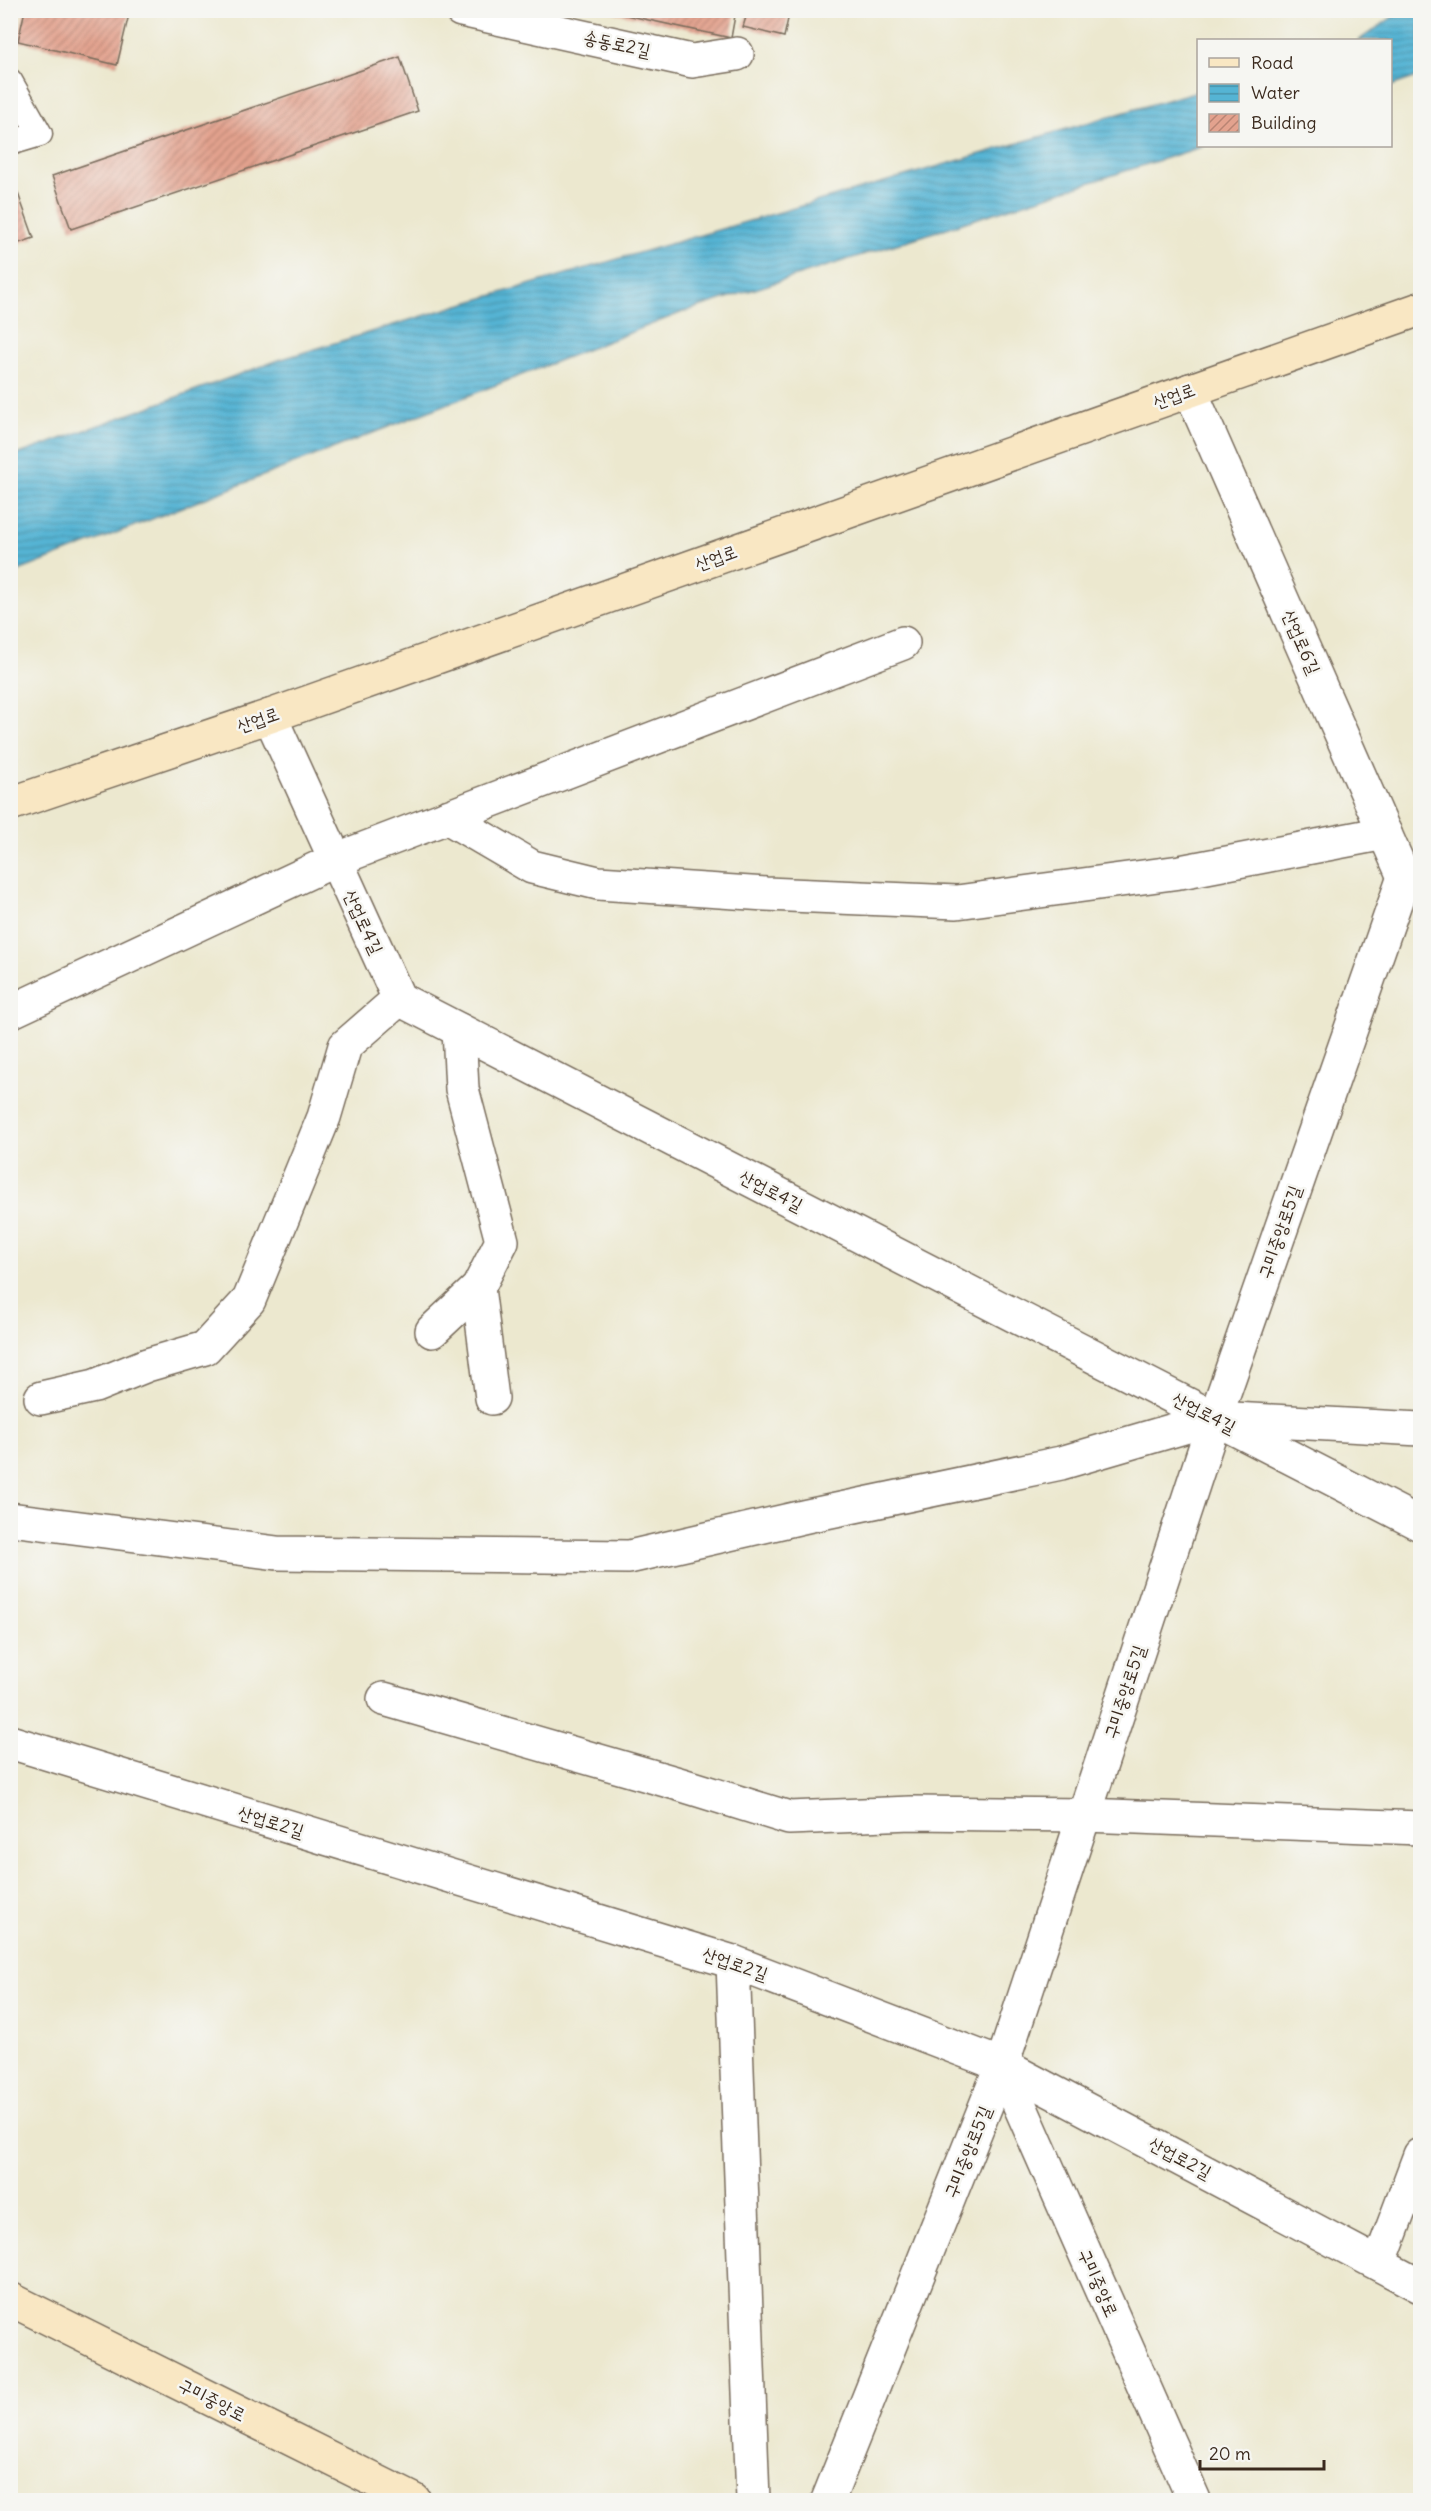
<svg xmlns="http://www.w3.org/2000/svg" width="1431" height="2511" viewBox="0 0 1431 2511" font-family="Delius,'Poor Story',sans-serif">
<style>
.water{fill:url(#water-rules);stroke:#486f79;stroke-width:1.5}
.building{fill:url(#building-hatch)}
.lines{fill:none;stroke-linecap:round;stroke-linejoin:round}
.lane-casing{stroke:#796c5c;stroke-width:27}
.street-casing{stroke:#796c5c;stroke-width:36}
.secondary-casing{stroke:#796c5c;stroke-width:36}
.path{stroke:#796c5c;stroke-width:4;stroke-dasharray:1.5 4.5;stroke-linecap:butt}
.lane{stroke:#fff;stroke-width:24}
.street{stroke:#fff;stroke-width:33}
.secondary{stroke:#f9e7c3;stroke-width:33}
.labels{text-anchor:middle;stroke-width:5;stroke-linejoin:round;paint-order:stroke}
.street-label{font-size:18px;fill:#3b2a1e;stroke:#f6f6f2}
</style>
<defs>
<pattern id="water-rules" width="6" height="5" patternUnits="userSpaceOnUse" patternTransform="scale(1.5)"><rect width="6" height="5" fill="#55b4d4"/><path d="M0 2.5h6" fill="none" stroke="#4893ab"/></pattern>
<pattern id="building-hatch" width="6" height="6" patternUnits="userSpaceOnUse" patternTransform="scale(1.5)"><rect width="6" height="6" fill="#e3a28e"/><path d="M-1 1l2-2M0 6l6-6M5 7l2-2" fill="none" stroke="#b98473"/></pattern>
</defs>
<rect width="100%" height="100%" fill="#f6f6f2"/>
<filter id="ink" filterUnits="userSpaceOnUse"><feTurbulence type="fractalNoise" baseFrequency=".0167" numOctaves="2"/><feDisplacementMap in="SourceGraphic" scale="12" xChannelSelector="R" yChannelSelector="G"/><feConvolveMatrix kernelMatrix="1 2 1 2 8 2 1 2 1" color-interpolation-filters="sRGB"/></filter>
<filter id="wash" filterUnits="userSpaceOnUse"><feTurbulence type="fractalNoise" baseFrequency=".008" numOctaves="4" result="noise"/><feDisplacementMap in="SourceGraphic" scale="24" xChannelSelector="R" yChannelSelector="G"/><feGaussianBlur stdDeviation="1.35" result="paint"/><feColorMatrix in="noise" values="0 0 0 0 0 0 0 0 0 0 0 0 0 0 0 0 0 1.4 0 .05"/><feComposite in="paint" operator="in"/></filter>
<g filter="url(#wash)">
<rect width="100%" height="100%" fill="#ece8cf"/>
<g class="water">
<polygon points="1403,10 1420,11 1420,76 1391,86 1390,40 1359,40"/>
<polygon points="1198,91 1198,146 1204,146 683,312 11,574 11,457 279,360 459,305"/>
</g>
<g id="blocks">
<g class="building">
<polygon points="10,10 17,10 12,38 10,38"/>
<polygon points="25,10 130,10 117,65 18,41"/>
<polygon points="603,10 736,10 731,38"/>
<polygon points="748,10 790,10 784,37 743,27"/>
<polygon points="400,57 418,111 71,229 52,176"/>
<polygon points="15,185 34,238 10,246 10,186"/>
</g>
</g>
</g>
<g filter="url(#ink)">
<use href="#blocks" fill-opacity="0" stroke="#796c5c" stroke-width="1.5"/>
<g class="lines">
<defs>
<polyline id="lane" points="10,81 40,134 10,143"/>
<g id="street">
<polyline points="461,10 692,61 737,54"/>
<polyline points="1190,390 1404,877 1420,885"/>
<polyline points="270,716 399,999 1420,1524"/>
<polyline points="447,817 532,867 598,883 766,894 957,902 1180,872 1385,833"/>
<polyline points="10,1012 335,860 903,643"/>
<polyline points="478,1288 492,1398"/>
<polyline points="432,1331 478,1288 502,1241 462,1089 459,1030"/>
<polyline points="41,1398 95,1386 147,1365 205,1348 249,1300 324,1117 345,1046 399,999"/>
<polyline points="10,1519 277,1553 629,1557 807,1516 1061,1463 1215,1418 1420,1429"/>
<polyline points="384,1699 679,1784 789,1818 911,1813 1085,1815 1420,1828"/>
<polyline points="10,1742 733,1962 1002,2065 1420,2286"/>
<polyline points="733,1962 753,2500"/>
<polyline points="1002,2065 1194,2500"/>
<polyline points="1379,2264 1420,2155"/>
<polyline points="828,2500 1002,2065 1215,1418 1404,877"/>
</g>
<g id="secondary">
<polyline points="10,804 270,716 1420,309"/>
<polyline points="10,2299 414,2500"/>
</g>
</defs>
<use href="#lane" class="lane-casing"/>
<use href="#street" class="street-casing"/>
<use href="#secondary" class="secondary-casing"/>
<polyline class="path" points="10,740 18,762"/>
<use href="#lane" class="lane"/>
<use href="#street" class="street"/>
<use href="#secondary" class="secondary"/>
</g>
</g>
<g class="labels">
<g class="street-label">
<text transform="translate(617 44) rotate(12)" y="6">송동로2길</text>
<text transform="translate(1174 396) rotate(-20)" y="6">산업로</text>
<text transform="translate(716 558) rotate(-20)" y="6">산업로</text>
<text transform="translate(1301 642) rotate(66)" y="6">산업로6길</text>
<text transform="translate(258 720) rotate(-19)" y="6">산업로</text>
<text transform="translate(363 922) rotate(65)" y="6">산업로4길</text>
<text transform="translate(771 1191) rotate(27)" y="6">산업로4길</text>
<text transform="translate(1280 1232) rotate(-71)" y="6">구미중앙로5길</text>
<text transform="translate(1204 1413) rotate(27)" y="6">산업로4길</text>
<text transform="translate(1125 1692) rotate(-72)" y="6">구미중앙로5길</text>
<text transform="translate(271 1822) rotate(17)" y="6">산업로2길</text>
<text transform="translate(735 1964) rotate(19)" y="6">산업로2길</text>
<text transform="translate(968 2152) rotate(-68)" y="6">구미중앙로5길</text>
<text transform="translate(1180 2158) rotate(28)" y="6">산업로2길</text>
<text transform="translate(1098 2283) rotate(66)" y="6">구미중앙로</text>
<text transform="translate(212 2400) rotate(27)" y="6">구미중앙로</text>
</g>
</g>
<rect width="1431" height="2511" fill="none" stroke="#f6f6f2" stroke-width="36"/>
<rect x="1197" y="39" width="195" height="108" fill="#f6f6f2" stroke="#aba49d" stroke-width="1.5"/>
<rect x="1209" y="58" width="30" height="9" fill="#f9e7c3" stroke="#aba49d" stroke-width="1.5"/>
<text x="1251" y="69" font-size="18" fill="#3b2a1e">Road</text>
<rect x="1209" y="84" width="30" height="18" fill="url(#water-rules)" stroke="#aba49d" stroke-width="1.5"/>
<text x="1251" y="99" font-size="18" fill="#3b2a1e">Water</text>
<rect x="1209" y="114" width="30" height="18" fill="url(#building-hatch)" stroke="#aba49d" stroke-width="1.5"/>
<text x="1251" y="129" font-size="18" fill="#3b2a1e">Building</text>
<path d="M1200 2460v9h124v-9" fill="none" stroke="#3b2a1e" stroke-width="3"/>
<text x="1209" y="2460" font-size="18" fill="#3b2a1e" stroke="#f6f6f2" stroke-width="4.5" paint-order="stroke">20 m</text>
</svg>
